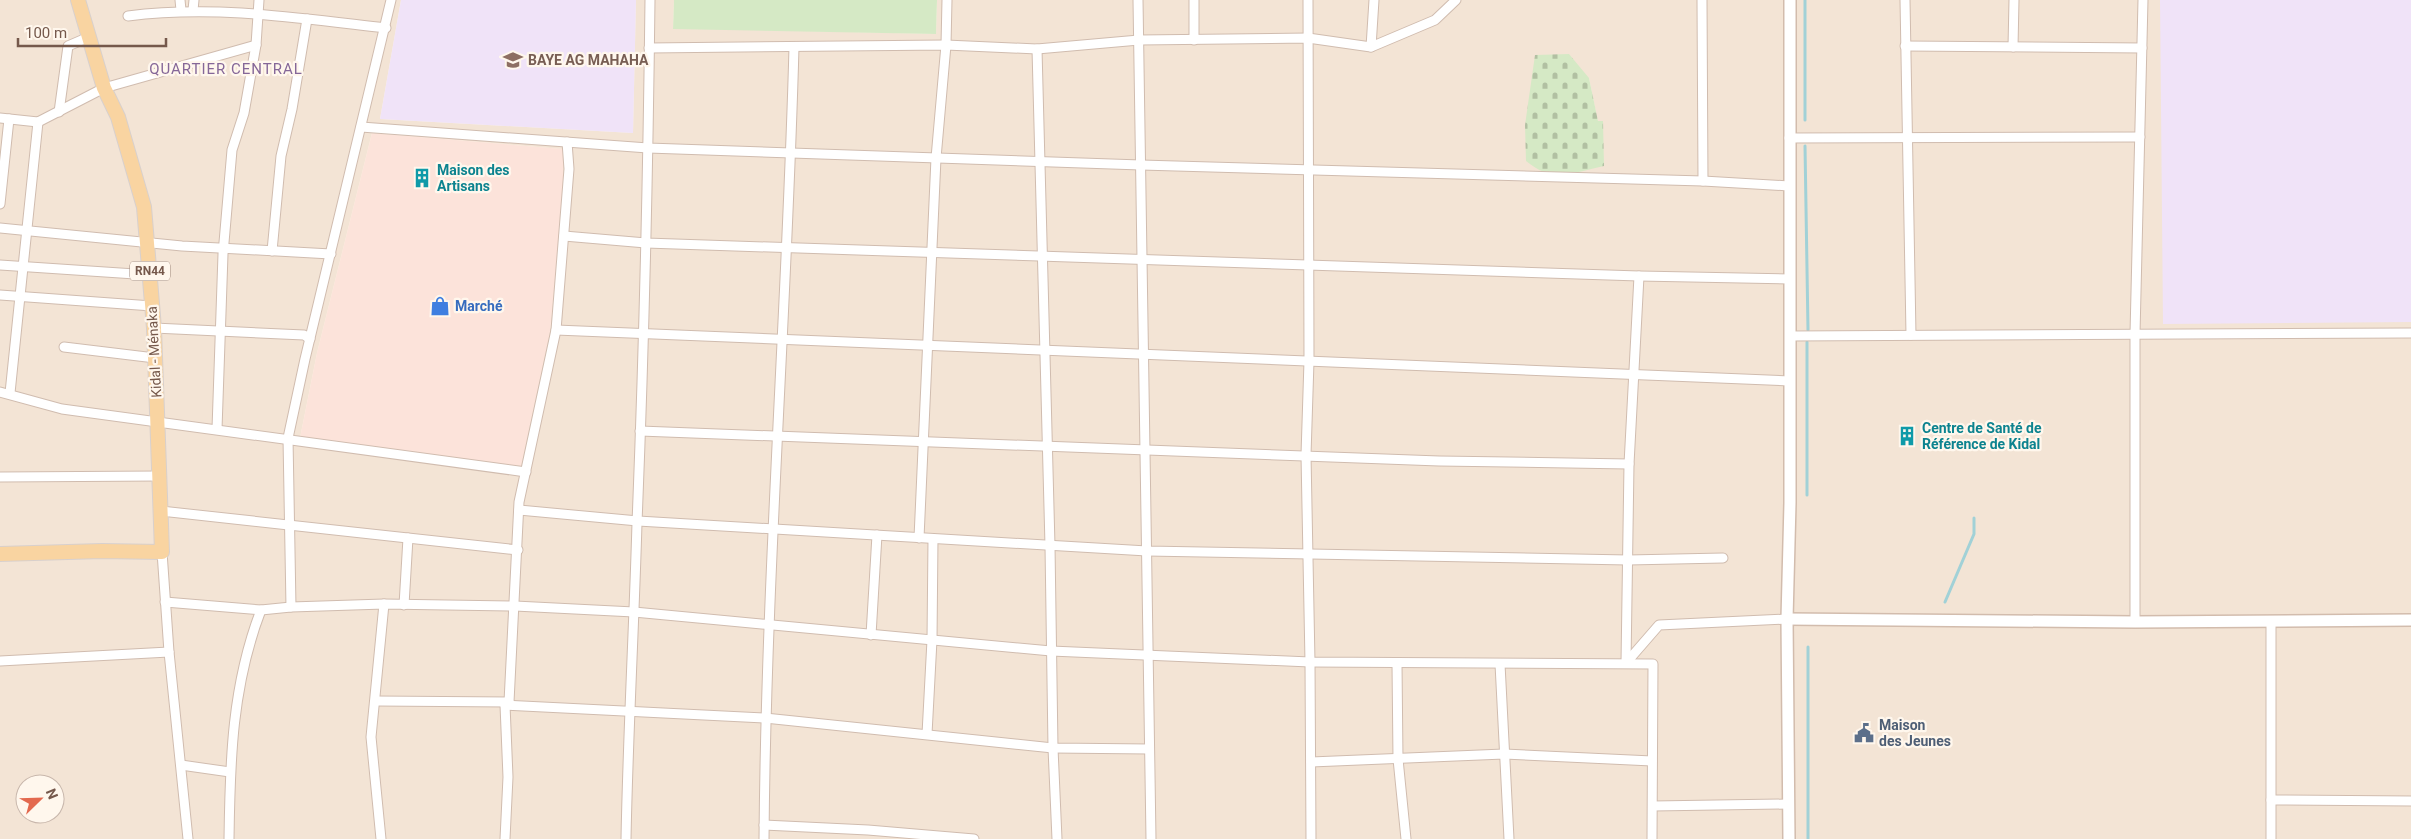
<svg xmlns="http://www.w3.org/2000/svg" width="2411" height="839" viewBox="0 0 2411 839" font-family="Roboto,sans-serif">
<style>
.residential{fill:#f3e4d5;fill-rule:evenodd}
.commercial{fill:#fce3da}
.education{fill:#f0e3f8}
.cemetery{fill:url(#cemetery-stones)}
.pitch{fill:#d5e9c5}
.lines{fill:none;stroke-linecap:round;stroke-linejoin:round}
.stream{stroke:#a1d1d7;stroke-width:3}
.street-casing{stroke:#d0bcaf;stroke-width:11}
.secondary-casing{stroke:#d2bcad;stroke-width:14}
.primary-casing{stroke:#d8d0cd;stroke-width:16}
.street{stroke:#fff;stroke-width:9}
.secondary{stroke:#fff;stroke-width:11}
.primary{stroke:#f9d4a1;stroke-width:14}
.labels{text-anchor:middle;stroke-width:4.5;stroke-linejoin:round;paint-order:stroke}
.shield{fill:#fff7ed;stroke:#9e887c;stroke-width:1}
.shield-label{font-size:12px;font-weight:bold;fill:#75584b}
.education-label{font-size:14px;font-weight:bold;fill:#785e54;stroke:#fff7ed;text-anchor:start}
.culture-label{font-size:14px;font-weight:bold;fill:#0d838f;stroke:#fff7ed;text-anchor:start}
.shop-label{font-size:14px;font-weight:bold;fill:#366cbe;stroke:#fff7ed;text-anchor:start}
.street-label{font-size:14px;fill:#75584b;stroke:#fff7ed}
.service-label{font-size:14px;font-weight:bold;fill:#4e5e75;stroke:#fff7ed;text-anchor:start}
.neighbourhood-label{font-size:15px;letter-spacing:1px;fill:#856798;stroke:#fff7ed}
</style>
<defs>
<pattern id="cemetery-stones" width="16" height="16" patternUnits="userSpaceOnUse" patternTransform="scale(1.25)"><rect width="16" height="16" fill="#d5e9c5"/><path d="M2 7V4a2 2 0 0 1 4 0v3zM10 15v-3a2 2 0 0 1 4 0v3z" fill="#b1c0a2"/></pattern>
</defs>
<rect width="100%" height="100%" fill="#fcf3e6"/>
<path class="residential" d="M 0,0 L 401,0 L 380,119 L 633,133 L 636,0 L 674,0 L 673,28 L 936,34 L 937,0 L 2411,0 L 2411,839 L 0,839 ZM 1589,78 L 1598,122 L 1603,121 L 1526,161 ZM 372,133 L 562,149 L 563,199 L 550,332 L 300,438 L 317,353 ZM 25,784 L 55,784 L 55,814 L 25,814 Z"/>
<polygon class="commercial" points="372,133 563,149 563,199 550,332 521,467 300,438 317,353"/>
<g class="education">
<polygon points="401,0 636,0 633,133 380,119"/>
<polygon points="2160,0 2411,0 2411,322 2163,324"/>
</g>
<path class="cemetery" d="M 1569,54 L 1589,78 L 1598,121 L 1603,121 L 1604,166 C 1571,173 1554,184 1526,161 L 1525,125 L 1535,55 Z"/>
<polygon class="pitch" points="674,0 937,0 936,34 673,29"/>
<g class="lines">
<g class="stream">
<polyline points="1805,0 1805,120"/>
<polyline points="1805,146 1808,330"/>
<polyline points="1807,495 1807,342"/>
<polyline points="1945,602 1974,534 1974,518"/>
<polyline points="1808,839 1808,647"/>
</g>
<defs>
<g id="street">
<polyline points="180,0 181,10"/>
<polyline points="1138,0 1151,839"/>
<polyline points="1194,0 1194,40"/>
<polyline points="1308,0 1309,361 1306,455 1310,662 1311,839"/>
<polyline points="1702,0 1703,181"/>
<polyline points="1905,0 1911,335"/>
<polyline points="193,10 194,0"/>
<path d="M 128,16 C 216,5 299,18 386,28"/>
<polyline points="1905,46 2142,48"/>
<polyline points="1371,47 1435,20 1456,0"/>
<polyline points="2013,47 2014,0"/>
<polyline points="649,48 946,45 1037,49 1139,40 1308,38 1371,47 1374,0"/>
<polyline points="1037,49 1050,546 1053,748 1057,839"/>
<polyline points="59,112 68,46 89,37"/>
<polyline points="0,118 38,122 104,88 256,45"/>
<polyline points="361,127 648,148 1141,165 1703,181 1789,186"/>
<polyline points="1789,138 2140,137"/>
<polyline points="0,204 9,119"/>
<polyline points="0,228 182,246 331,254"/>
<polyline points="564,236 646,243 1639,276 1790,279"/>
<polyline points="272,251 281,156 292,109 307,19"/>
<polyline points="0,265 150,275"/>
<polyline points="0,295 152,306"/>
<polyline points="154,328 304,335 310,339"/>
<polyline points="556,330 1790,381"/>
<polyline points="1790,336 2411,333"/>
<polyline points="64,347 155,358"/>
<polyline points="0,392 62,409 526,472"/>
<polyline points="10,393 38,122"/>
<polyline points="217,429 223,254 232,150 244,113 256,45 259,0"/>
<polyline points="640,431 1439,461 1629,464"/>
<polyline points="0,477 160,476"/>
<polyline points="519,510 638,521 1147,551 1628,560 1723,558"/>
<polyline points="161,511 518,550"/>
<polyline points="919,538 936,158 946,45 947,0"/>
<polyline points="162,552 169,652 188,839"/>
<polyline points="165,602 261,610 291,607 384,604 515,606 634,612 1051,651 1310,662 1653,664 1652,839"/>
<polyline points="404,605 408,538"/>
<polyline points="291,607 288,438 305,359 391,0"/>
<polyline points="2135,622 2135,334 2143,0"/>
<polyline points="871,635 877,535"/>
<polyline points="0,661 169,652"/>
<polyline points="1626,663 1629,464 1639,276"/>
<polyline points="1626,663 1659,625 1787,619"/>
<polyline points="1397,664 1398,759 1406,839"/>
<polyline points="1500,664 1509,839"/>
<polyline points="376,701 509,702"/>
<polyline points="505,705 765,718 1053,748 1149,749"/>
<polyline points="927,734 932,640 933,539"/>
<polyline points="1311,762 1504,754 1652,761"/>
<polyline points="181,765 230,772"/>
<polyline points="2271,800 2411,801"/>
<polyline points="1653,806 1788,804"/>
<polyline points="764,825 868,830 974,839"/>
<path d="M 229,839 C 230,760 232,685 261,610"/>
<polyline points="381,839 371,737 384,604"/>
<polyline points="505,839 508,777 505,705 509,702 519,502 556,330 569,169 567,142"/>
<path d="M 626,839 C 628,733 634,628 637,523 C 644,349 648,174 650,0"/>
<path d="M 764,839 C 766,575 787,311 794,47"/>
<polyline points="2271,839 2271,621"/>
</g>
<g id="secondary">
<polyline points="1787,619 2135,622 2411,620"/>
<polyline points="1789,839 1787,619 1790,503 1790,0"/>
</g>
<polyline id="primary" points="0,554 102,551 162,552 154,328 144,207 118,117 104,88 78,0"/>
</defs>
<use href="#street" class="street-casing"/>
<use href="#secondary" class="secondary-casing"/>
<use href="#primary" class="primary-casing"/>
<use href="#street" class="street"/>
<use href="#secondary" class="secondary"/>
<use href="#primary" class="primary"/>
</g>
<defs>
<symbol id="school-bare" viewBox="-9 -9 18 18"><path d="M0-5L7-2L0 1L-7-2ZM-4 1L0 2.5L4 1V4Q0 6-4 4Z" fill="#8d6e63" stroke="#fff7ed" stroke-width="2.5" paint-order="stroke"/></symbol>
<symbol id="building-bare" viewBox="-9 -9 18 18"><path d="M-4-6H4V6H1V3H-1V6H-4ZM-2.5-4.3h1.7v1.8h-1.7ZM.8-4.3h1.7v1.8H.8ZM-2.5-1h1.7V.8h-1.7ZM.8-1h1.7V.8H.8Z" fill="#0f9aa8" stroke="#fff7ed" stroke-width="2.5" paint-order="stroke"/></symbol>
<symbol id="shop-bare" viewBox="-9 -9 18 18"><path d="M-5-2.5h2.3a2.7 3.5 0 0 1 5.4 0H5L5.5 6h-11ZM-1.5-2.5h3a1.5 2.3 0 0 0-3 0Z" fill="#3f7fe0" stroke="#fff7ed" stroke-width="2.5" paint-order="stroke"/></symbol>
<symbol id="civic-bare" viewBox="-9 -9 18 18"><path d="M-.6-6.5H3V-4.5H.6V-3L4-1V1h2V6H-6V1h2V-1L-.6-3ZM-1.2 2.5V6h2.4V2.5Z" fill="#5c6f8a" stroke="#fff7ed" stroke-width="2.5" paint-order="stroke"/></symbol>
</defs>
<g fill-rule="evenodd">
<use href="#school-bare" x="499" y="46" width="28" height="28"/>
<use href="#building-bare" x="408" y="164" width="28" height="28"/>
<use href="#shop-bare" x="426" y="292" width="28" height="28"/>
<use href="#building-bare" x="1893" y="422" width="28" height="28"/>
<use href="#civic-bare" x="1850" y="719" width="28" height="28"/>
</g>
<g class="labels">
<rect class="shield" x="130" y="261.5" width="40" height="19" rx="4"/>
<g class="shield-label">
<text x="150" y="275">RN44</text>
</g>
<g class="education-label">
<text x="528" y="65">BAYE AG MAHAHA</text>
</g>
<g class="culture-label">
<text x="437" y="175">Maison des<tspan x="437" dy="16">Artisans</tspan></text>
<text x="1922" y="433">Centre de Santé de<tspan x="1922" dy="16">Référence de Kidal</tspan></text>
</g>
<g class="shop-label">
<text x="455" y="311">Marché</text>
</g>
<g class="street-label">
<text transform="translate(154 352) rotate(-93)" y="5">Kidal - Ménaka</text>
</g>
<g class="service-label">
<text x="1879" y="730">Maison<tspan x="1879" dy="16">des Jeunes</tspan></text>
</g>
<g class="neighbourhood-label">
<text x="226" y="74">QUARTIER CENTRAL</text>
</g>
</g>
<g transform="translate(40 799) rotate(67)"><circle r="24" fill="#fff7ed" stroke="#c8b7ac"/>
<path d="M0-4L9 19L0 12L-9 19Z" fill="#e3694e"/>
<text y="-8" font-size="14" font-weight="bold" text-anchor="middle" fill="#75584b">N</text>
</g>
<path d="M18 38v8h148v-8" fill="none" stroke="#75584b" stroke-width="2.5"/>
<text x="25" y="38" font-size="15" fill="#75584b" stroke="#fff7ed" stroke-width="4" paint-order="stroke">100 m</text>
</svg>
